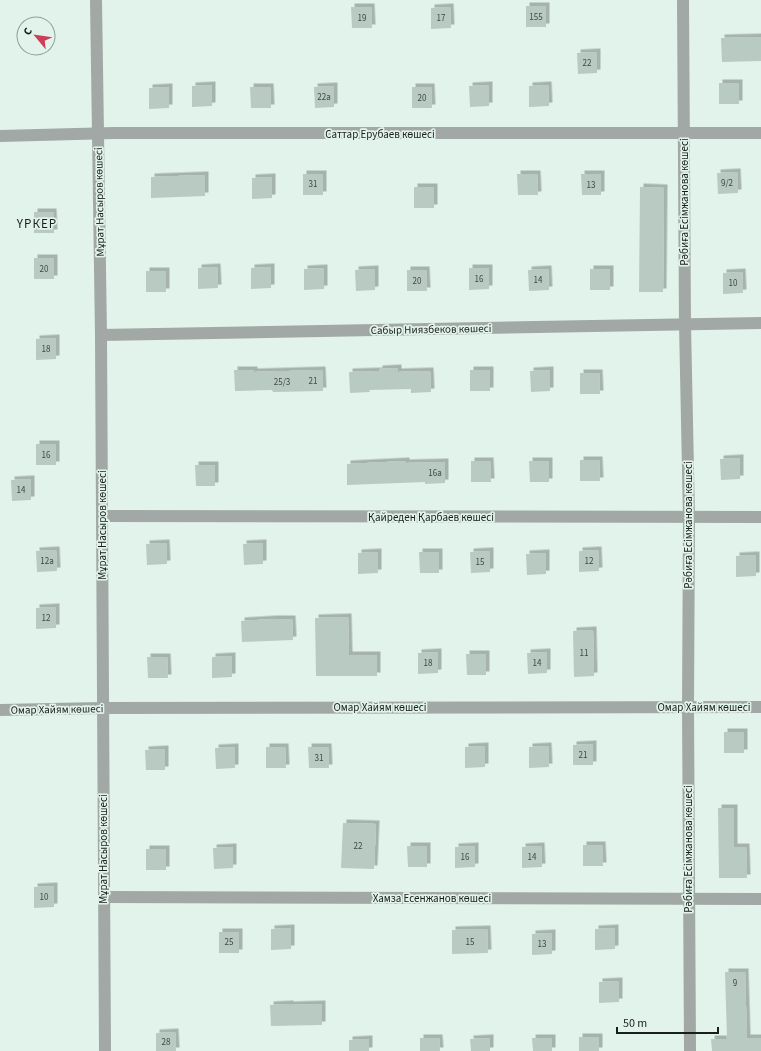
<svg xmlns="http://www.w3.org/2000/svg" width="761" height="1051" viewBox="0 0 761 1051" font-family="'Source Sans 3',sans-serif">
<style>
.building{fill:#b9cac2;filter:url(#shadow)}
.lines{fill:none;stroke-linecap:round;stroke-linejoin:round}
.minor{stroke:#a1a8a5;stroke-width:12}
.labels{text-anchor:middle;stroke-width:3.5;stroke-linejoin:round;paint-order:stroke}
.number-label{font-size:9px;fill:#404945}
.street-label{font-size:11px;fill:#181e1b;stroke:#e2f3eb}
.quarter-label{font-size:13px;letter-spacing:1px;fill:#181e1b;stroke:#e2f3eb}
</style>
<defs>
<filter id="shadow"><feDropShadow dx="3.5" dy="-3.5" stdDeviation="0" flood-color="#0004"/></filter>
</defs>
<rect width="100%" height="100%" fill="#e2f3eb"/>
<g class="building">
<rect x="526" y="6" width="20" height="21"/>
<polygon points="351,7 371,7 372,28 352,28"/>
<polygon points="450,7 451,28 431,29 431,8"/>
<polygon points="761,37 761,61 722,62 721,38"/>
<polygon points="597,52 597,73 578,74 577,53"/>
<rect x="719" y="83" width="20" height="21"/>
<polygon points="212,85 212,106 192,107 192,86"/>
<polygon points="489,85 489,106 470,107 469,86"/>
<polygon points="548,85 549,106 529,107 529,86"/>
<polygon points="334,86 334,107 315,108 314,87"/>
<polygon points="169,87 169,108 149,109 149,88"/>
<polygon points="250,87 270,87 271,108 251,108"/>
<polygon points="412,87 431,87 432,108 412,108"/>
<polygon points="737,172 738,193 718,194 717,173"/>
<rect x="303" y="174" width="20" height="21"/>
<polygon points="517,174 537,174 538,195 518,195"/>
<polygon points="581,174 601,174 601,195 582,195"/>
<polygon points="205,175 205,196 151,198 151,177"/>
<polygon points="272,177 272,198 252,199 252,178"/>
<rect x="414" y="187" width="20" height="21"/>
<polygon points="640,187 664,188 663,292 639,292"/>
<polygon points="34,212 53,212 54,233 34,233"/>
<rect x="34" y="258" width="20" height="21"/>
<polygon points="217,267 218,288 198,289 198,268"/>
<polygon points="271,267 271,288 251,289 251,268"/>
<polygon points="324,268 324,289 304,290 304,269"/>
<polygon points="469,268 489,268 489,289 469,290"/>
<polygon points="375,269 375,290 356,291 355,270"/>
<polygon points="548,269 549,290 529,291 528,270"/>
<rect x="590" y="269" width="20" height="21"/>
<polygon points="407,270 426,270 427,291 407,291"/>
<rect x="146" y="271" width="20" height="21"/>
<polygon points="742,272 743,293 723,294 723,273"/>
<polygon points="56,338 56,359 36,360 36,339"/>
<polygon points="398,368 398,372 430,371 431,392 411,393 411,389 369,390 370,392 350,393 349,372 379,371 379,369"/>
<polygon points="234,370 254,370 254,372 322,370 323,391 273,392 272,390 235,391"/>
<rect x="470" y="370" width="20" height="21"/>
<polygon points="550,370 550,391 531,392 530,371"/>
<polygon points="580,373 599,373 600,394 580,394"/>
<rect x="36" y="444" width="20" height="21"/>
<polygon points="740,458 740,479 721,480 720,459"/>
<polygon points="580,460 599,460 600,481 580,481"/>
<polygon points="406,461 406,463 445,462 445,483 425,484 425,482 347,485 347,464"/>
<polygon points="471,461 490,461 491,482 471,482"/>
<polygon points="529,461 549,461 549,482 530,482"/>
<polygon points="195,465 215,465 215,486 196,486"/>
<polygon points="31,479 31,500 12,501 11,480"/>
<polygon points="166,543 167,564 147,565 146,544"/>
<polygon points="263,543 263,564 244,565 243,544"/>
<polygon points="56,550 57,571 37,572 36,551"/>
<polygon points="598,550 599,571 579,572 579,551"/>
<polygon points="490,551 490,572 471,573 470,552"/>
<polygon points="378,552 378,573 358,574 358,553"/>
<polygon points="419,552 439,552 439,573 420,573"/>
<polygon points="546,553 546,574 527,575 526,554"/>
<polygon points="756,555 756,576 736,577 736,556"/>
<polygon points="56,607 56,628 36,629 36,608"/>
<polygon points="348,617 349,655 377,655 377,676 316,676 315,618"/>
<polygon points="273,619 292,619 293,640 242,642 241,621"/>
<polygon points="593,630 594,676 574,677 573,631"/>
<polygon points="438,652 438,673 418,674 418,653"/>
<polygon points="547,652 547,673 528,674 527,653"/>
<polygon points="466,654 486,654 486,675 467,675"/>
<polygon points="232,656 232,677 212,678 212,657"/>
<polygon points="147,657 167,657 168,678 148,678"/>
<rect x="724" y="732" width="20" height="21"/>
<polygon points="593,744 593,765 573,765 573,745"/>
<polygon points="485,746 485,767 465,768 465,747"/>
<polygon points="548,746 549,767 529,768 529,747"/>
<polygon points="235,747 235,768 216,769 215,748"/>
<polygon points="266,747 285,747 286,768 266,768"/>
<polygon points="308,747 328,747 329,768 309,768"/>
<polygon points="165,749 165,770 146,770 145,750"/>
<polygon points="718,808 734,808 734,847 746,847 747,878 719,878"/>
<polygon points="343,823 376,824 374,869 341,868"/>
<polygon points="583,845 602,845 603,866 583,866"/>
<polygon points="407,846 427,846 427,867 408,867"/>
<polygon points="475,846 475,867 455,868 455,847"/>
<polygon points="541,846 542,867 522,868 522,847"/>
<polygon points="233,847 233,868 214,869 213,848"/>
<rect x="146" y="849" width="20" height="21"/>
<polygon points="54,886 54,907 34,908 34,887"/>
<polygon points="291,928 291,949 271,950 271,929"/>
<polygon points="615,928 615,949 595,950 595,929"/>
<polygon points="487,929 488,953 452,954 452,930"/>
<rect x="219" y="932" width="20" height="21"/>
<polygon points="552,933 552,954 532,955 532,934"/>
<polygon points="725,972 745,972 747,1038 761,1038 761,1051 712,1051 711,1039 727,1039"/>
<polygon points="619,981 619,1002 599,1003 599,982"/>
<polygon points="290,1004 290,1005 322,1004 322,1025 271,1026 270,1005"/>
<polygon points="175,1032 176,1051 156,1051 156,1033"/>
<rect x="579" y="1037" width="20" height="14"/>
<polygon points="420,1038 439,1038 440,1051 420,1051"/>
<polygon points="490,1038 490,1051 471,1051 470,1039"/>
<polygon points="532,1038 552,1038 552,1051 533,1051"/>
<polygon points="369,1039 369,1051 349,1051 349,1040"/>
</g>
<g class="lines">
<g class="minor">
<polyline points="96,0 101,335 105,1051"/>
<polyline points="683,0 685,324 689,518 688,707 690,1051"/>
<polyline points="0,136 114,133 761,133"/>
<polyline points="101,335 761,323"/>
<polyline points="102,516 761,517"/>
<polyline points="0,710 102,708 761,707"/>
<polyline points="104,897 761,899"/>
</g>
</g>
<g class="labels">
<g class="number-label">
<text x="536" y="20">155</text>
<text x="362" y="21">19</text>
<text x="441" y="21">17</text>
<text x="587" y="66">22</text>
<text x="324" y="100">22а</text>
<text x="422" y="101">20</text>
<text x="727" y="186">9/2</text>
<text x="313" y="187">31</text>
<text x="591" y="188">13</text>
<text x="44" y="272">20</text>
<text x="479" y="282">16</text>
<text x="538" y="283">14</text>
<text x="417" y="284">20</text>
<text x="733" y="286">10</text>
<text x="46" y="352">18</text>
<text x="313" y="384">21</text>
<text x="282" y="385">25/3</text>
<text x="46" y="458">16</text>
<text x="435" y="476">16а</text>
<text x="21" y="493">14</text>
<text x="47" y="564">12а</text>
<text x="589" y="564">12</text>
<text x="480" y="565">15</text>
<text x="46" y="621">12</text>
<text x="584" y="656">11</text>
<text x="428" y="666">18</text>
<text x="537" y="666">14</text>
<text x="583" y="758">21</text>
<text x="319" y="761">31</text>
<text x="358" y="849">22</text>
<text x="465" y="860">16</text>
<text x="532" y="860">14</text>
<text x="44" y="900">10</text>
<text x="229" y="945">25</text>
<text x="470" y="945">15</text>
<text x="542" y="947">13</text>
<text x="735" y="986">9</text>
<text x="166" y="1045">28</text>
</g>
<g class="street-label">
<text x="380" y="138">Саттар Ерубаев көшесі</text>
<text transform="translate(99 202) rotate(-91)" y="4">Мұрат Насыров көшесі</text>
<text transform="translate(684 202) rotate(-90)" y="4">Рәбиға Есімжанова көшесі</text>
<text transform="translate(431 329) rotate(-1)" y="4">Сабыр Ниязбеков көшесі</text>
<text x="431" y="521">Қайреден Қарбаев көшесі</text>
<text transform="translate(102 525) rotate(-90)" y="4">Мұрат Насыров көшесі</text>
<text transform="translate(688 525) rotate(-90)" y="4">Рәбиға Есімжанова көшесі</text>
<text x="380" y="711">Омар Хайям көшесі</text>
<text x="704" y="711">Омар Хайям көшесі</text>
<text transform="translate(57 709) rotate(-1)" y="4">Омар Хайям көшесі</text>
<text transform="translate(103 849) rotate(-90)" y="4">Мұрат Насыров көшесі</text>
<text transform="translate(688 849) rotate(-90)" y="4">Рәбиға Есімжанова көшесі</text>
<text x="432" y="902">Хамза Есенжанов көшесі</text>
</g>
<g class="quarter-label">
<text x="37" y="228">ҮРКЕР</text>
</g>
</g>
<g transform="translate(36 36) rotate(299)"><circle r="19" fill="#e2f3eb" stroke="#919e98"/>
<path d="M0-3L7 15L0 10L-7 15Z" fill="#ce3e59"/>
<text y="-6" font-size="11" font-weight="bold" text-anchor="middle" fill="#181e1b">С</text>
</g>
<path d="M617 1027v6h101v-6" fill="none" stroke="#181e1b" stroke-width="2"/>
<text x="623" y="1027" font-size="12" fill="#181e1b" stroke="#e2f3eb" stroke-width="3" paint-order="stroke">50 m</text>
</svg>
